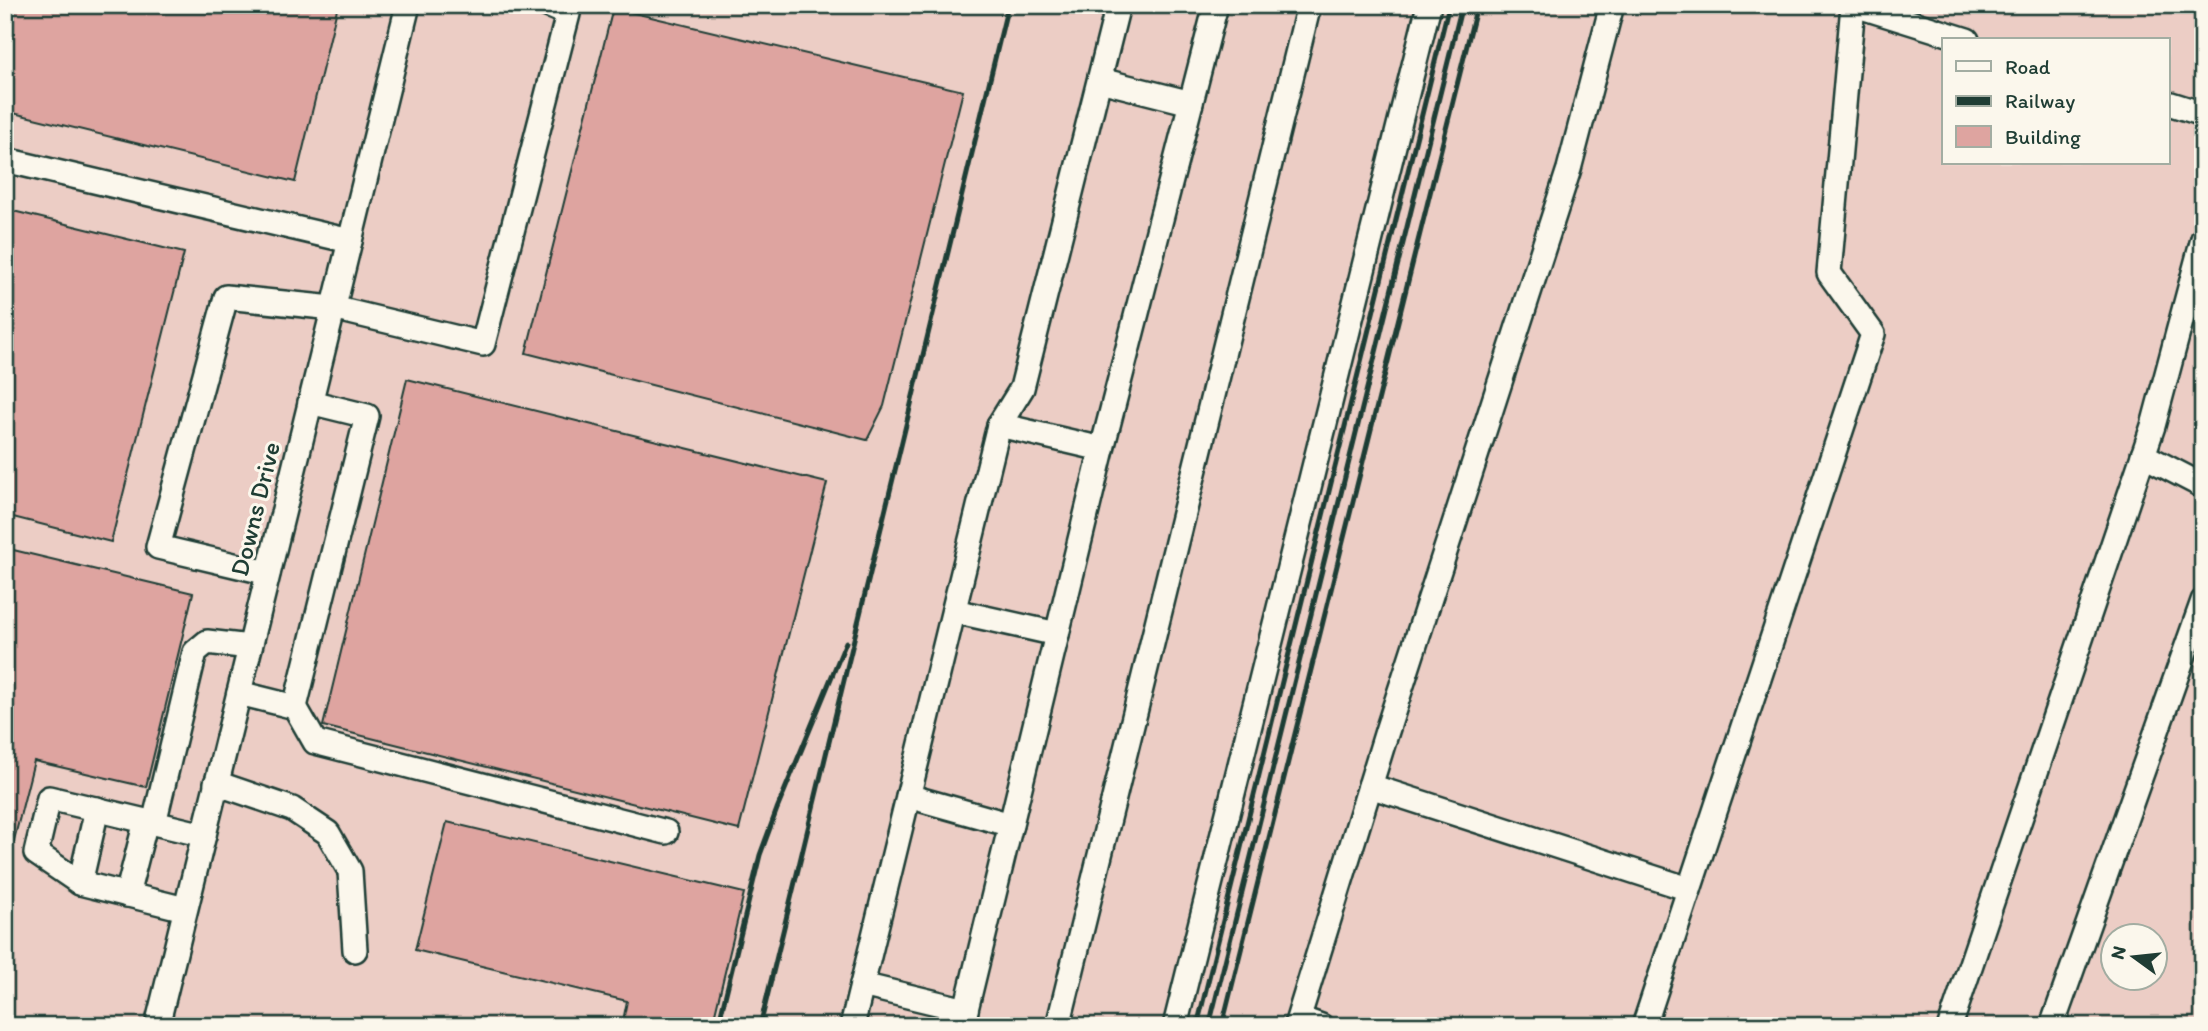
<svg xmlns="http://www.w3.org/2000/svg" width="2208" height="1031" viewBox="0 0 2208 1031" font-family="Itim,sans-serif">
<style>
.built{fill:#eccdc5;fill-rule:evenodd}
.building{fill:#dea4a0;stroke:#1f3d34;stroke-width:2}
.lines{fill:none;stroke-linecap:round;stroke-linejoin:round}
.minor-casing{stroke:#1f3d34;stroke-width:28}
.minor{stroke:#fbf7ec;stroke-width:23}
.rail{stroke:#1f3d34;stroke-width:5}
.labels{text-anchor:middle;stroke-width:6;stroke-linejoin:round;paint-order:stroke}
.street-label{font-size:26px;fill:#1f3d34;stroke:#fbf7ec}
</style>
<rect width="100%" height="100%" fill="#f2ded5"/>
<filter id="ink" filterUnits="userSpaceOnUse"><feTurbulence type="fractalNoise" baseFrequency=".0143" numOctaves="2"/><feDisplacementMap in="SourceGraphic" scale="14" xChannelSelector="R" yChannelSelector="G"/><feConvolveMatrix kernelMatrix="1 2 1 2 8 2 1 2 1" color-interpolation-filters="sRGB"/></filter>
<g filter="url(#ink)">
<path class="built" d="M 5,5 L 2203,5 L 2203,1026 L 5,1026 ZM 1944,40 L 2168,40 L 2168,163 L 1944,163 ZM 2114,936 L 2156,936 L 2156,978 L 2114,978 Z"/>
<g class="building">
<polygon points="5,5 338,5 295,182 5,111"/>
<polygon points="613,8 963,91 884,406 867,440 526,353"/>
<polygon points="5,209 184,253 111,542 5,515"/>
<polygon points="407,379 827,483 739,830 323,726"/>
<polygon points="5,548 193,593 146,787 34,761 11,852 5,851"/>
<polygon points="447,822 744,893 712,1026 622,1026 627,1001 415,950"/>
</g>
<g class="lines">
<defs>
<g id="minor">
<polyline points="1855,5 1967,40"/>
<polyline points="1100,80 1191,103"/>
<polyline points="2168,103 2203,114"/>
<polyline points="5,160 350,241"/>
<polyline points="999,425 1102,449 1216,5"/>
<polyline points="2143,455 2203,486"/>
<polyline points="268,573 158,547 226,297 333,308 483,344 568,14 547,5"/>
<polyline points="954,611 1057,634"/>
<polyline points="239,693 295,707 367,416 310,402"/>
<polyline points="295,707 315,742 666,832"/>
<polyline points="216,783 292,809 328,833 350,871 355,950"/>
<polyline points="1370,786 1689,889"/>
<polyline points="908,796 1011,825"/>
<polyline points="154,823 195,652 207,642 250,647"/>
<polyline points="80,883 97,809"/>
<polyline points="127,895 146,821"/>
<polyline points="185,909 80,883 36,853 49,798 204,835"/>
<polyline points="862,985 966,1010"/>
<polyline points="1299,1018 1321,1026"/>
<polyline points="157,1026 408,5"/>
<polyline points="852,1026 999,425 1022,388 1118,5"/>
<polyline points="962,1026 1102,449"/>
<polyline points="1058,1026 1309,5"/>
<polyline points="1175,1026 1429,5"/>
<polyline points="1296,1026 1387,731 1569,169 1612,5"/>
<polyline points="1644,1026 1873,334 1829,273 1853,5"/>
<polyline points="1950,1026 2153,426 2203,239"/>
<polyline points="2052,1026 2203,601"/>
</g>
</defs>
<use href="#minor" class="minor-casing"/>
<use href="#minor" class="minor"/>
<g class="rail">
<polyline points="718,1026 760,855 777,809 846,642"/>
<polyline points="760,1026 1008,5"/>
<polyline points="1197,1026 1449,5"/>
<polyline points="1209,1026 1462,5"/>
<polyline points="1222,1026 1477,5"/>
</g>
</g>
</g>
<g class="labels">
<g class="street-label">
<text transform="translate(255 509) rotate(-76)" y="9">Downs Drive</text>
</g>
</g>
<rect width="2208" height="1031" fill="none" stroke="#fbf7ec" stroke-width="28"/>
<rect x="14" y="14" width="2180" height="1003" fill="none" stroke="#1f3d34" stroke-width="2.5" filter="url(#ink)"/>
<rect x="1942" y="38" width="228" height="126" fill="#fbf7ec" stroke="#a3ada2" stroke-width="2"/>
<rect x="1956" y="61" width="35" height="10" fill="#fbf7ec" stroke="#a3ada2" stroke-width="2"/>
<text x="2005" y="74" font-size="21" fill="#1f3d34">Road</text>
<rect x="1956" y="96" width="35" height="10" fill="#1f3d34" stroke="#a3ada2" stroke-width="2"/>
<text x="2005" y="108" font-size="21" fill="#1f3d34">Railway</text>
<rect x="1956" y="126" width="35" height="21" fill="#dea4a0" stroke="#a3ada2" stroke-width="2"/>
<text x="2005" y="144" font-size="21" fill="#1f3d34">Building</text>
<g transform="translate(2134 957) rotate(285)"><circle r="33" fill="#fbf7ec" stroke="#a3ada2" stroke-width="2"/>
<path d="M0-5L12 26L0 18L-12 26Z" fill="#1f3d34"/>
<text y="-10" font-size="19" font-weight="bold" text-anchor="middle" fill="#1f3d34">N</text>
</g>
</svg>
